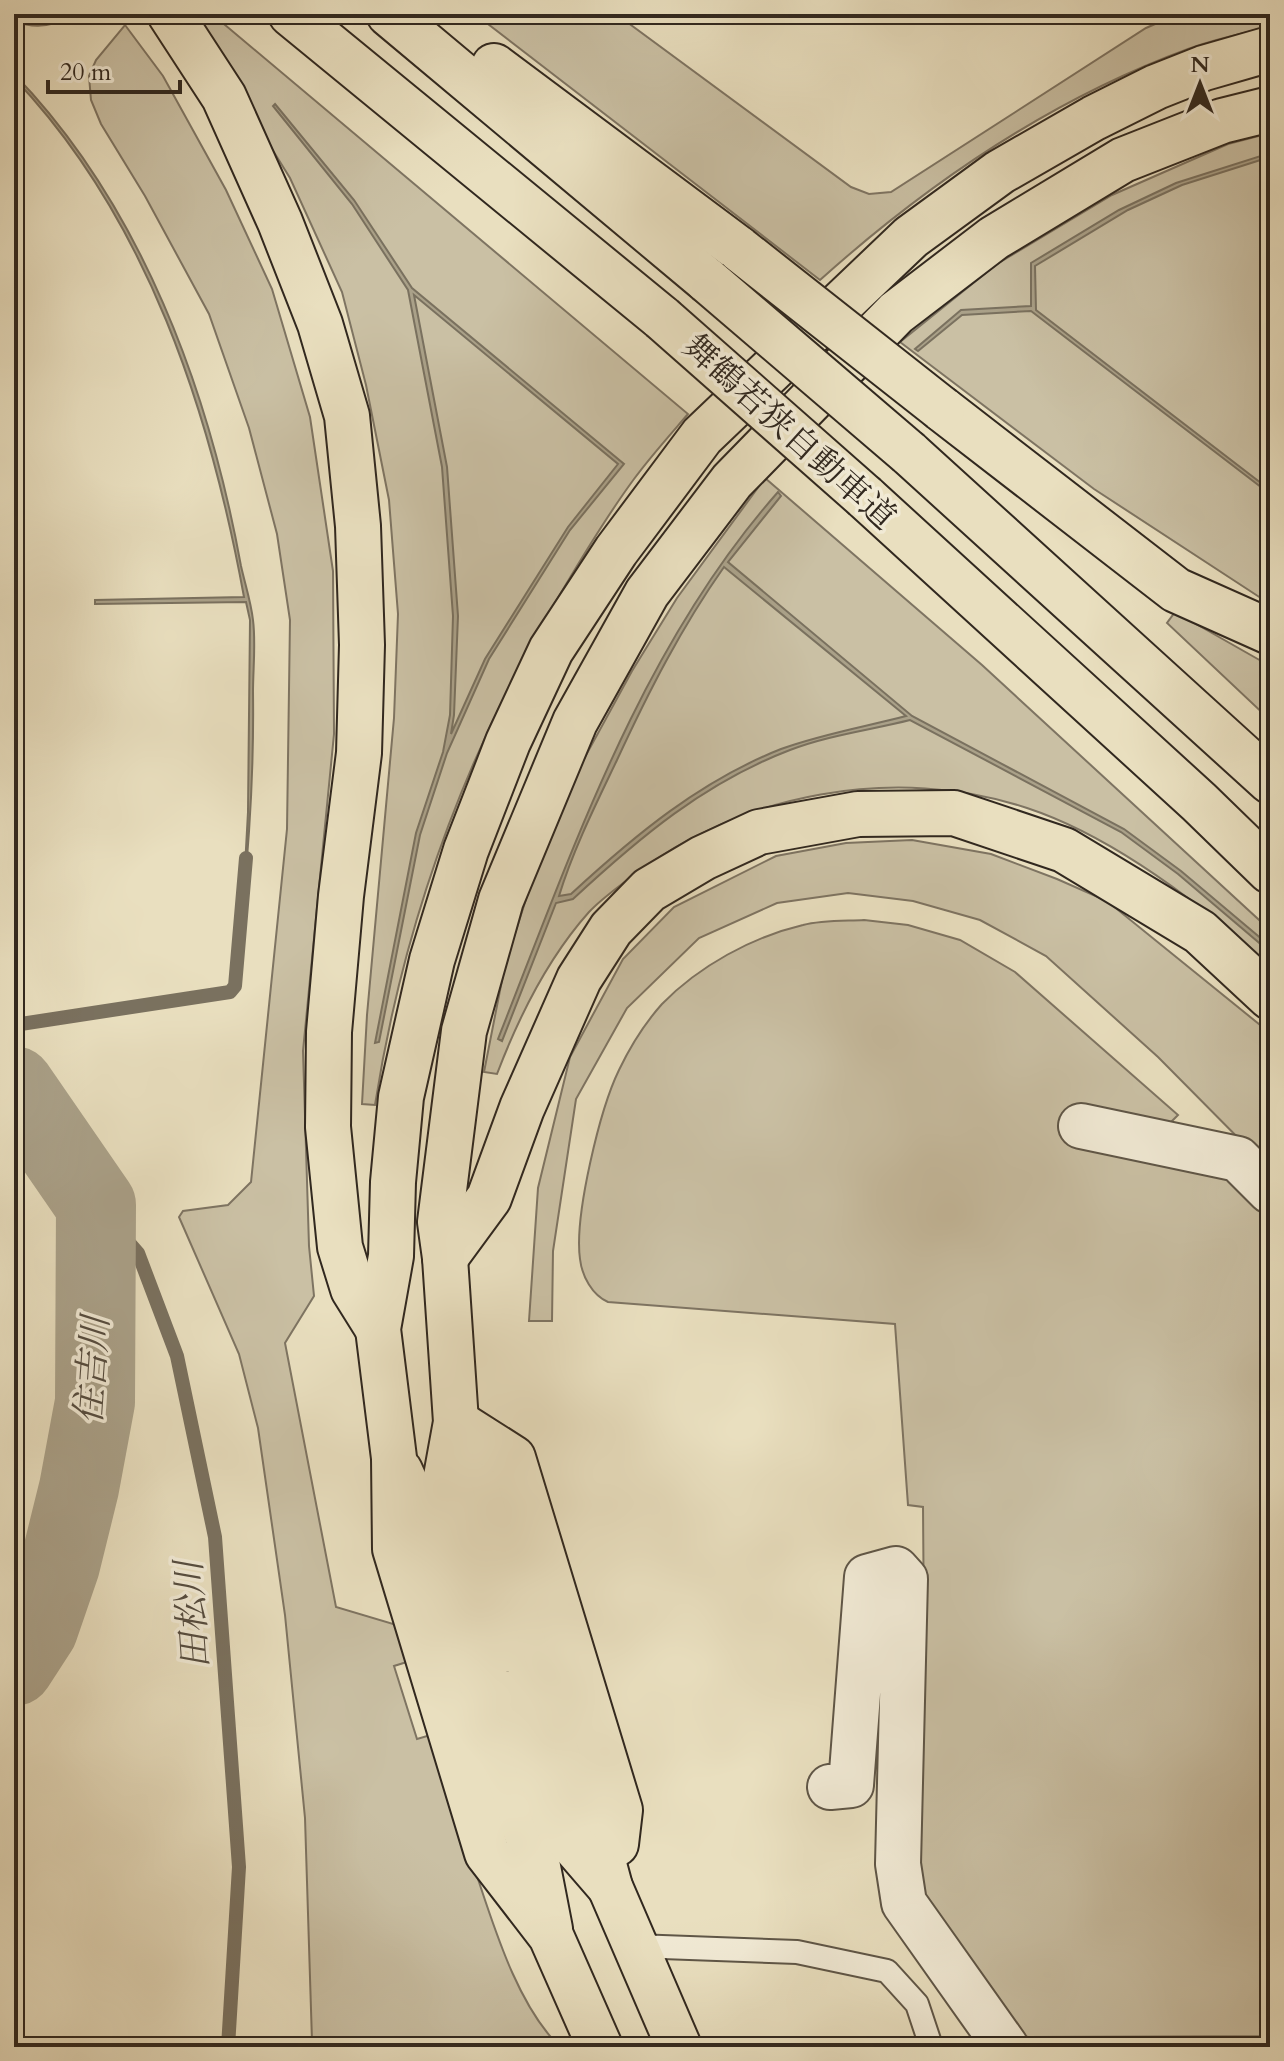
<svg xmlns="http://www.w3.org/2000/svg" width="1284" height="2061" viewBox="0 0 1284 2061" font-family="Cardo,'Noto Serif JP',serif">
<style>
.green{fill:#cac0a4;stroke:#7e7462;stroke-width:2}
.water{fill:#aaa189;stroke:#7a715f;stroke-width:2;fill-rule:evenodd}
.lines{fill:none;stroke-linecap:round;stroke-linejoin:round}
.stream{stroke:#7a715f;stroke-width:14}
.river{stroke:#aaa189;stroke-width:80}
.lane-casing{stroke:#5f5647;stroke-width:26}
.street-casing{stroke:#5f5647;stroke-width:48}
.highway-casing{stroke:#31281f;stroke-width:48}
.lane{stroke:#f1ead5;stroke-width:22}
.street{stroke:#f1ead5;stroke-width:44}
.highway{stroke:#e9dfbf;stroke-width:44}
.highway-bridge-casing{stroke:#31281f;stroke-width:48;stroke-linecap:butt}
.highway-bridge{stroke:#e9dfbf;stroke-width:44}
.labels{text-anchor:middle;stroke-width:7;stroke-linejoin:round;paint-order:stroke}
.street-label{font-size:34px;fill:#31281f;stroke:#f1ead5}
.water-label{font-size:36px;font-style:italic;fill:#554c3f;stroke:#f1ead5}
</style>
<rect width="100%" height="100%" fill="#e9dfbf"/>
<filter id="stains"><feTurbulence type="fractalNoise" baseFrequency=".0025" numOctaves="4"/><feColorMatrix values="0 0 0 0 .2 0 0 0 0 .09 0 0 0 0 .02 0 0 0 .5 -.17"/></filter>
<radialGradient id="worn" r=".72"><stop offset=".6" stop-color="#630" stop-opacity="0"/><stop offset="1" stop-color="#630" stop-opacity=".3"/></radialGradient>
<g class="green">
<path d="M 14,14 L 74,14 C 56,26 35,29 14,21 Z"/>
<path d="M 201,14 L 212,14 L 688,414 C 670,435 651,456 634,479 C 609,513 587,549 565,586 C 468,747 404,918 375,1105 L 362,1104 L 367,1015 L 394,718 L 398,614 L 389,500 L 366,385 L 342,292 L 290,178 L 193,22 Z"/>
<path d="M 475,14 L 616,14 L 851,187 L 869,194 L 891,192 L 1146,28 L 1178,14 L 1270,14 L 1270,26 C 1243,34 1215,39 1188,49 C 1052,99 927,184 820,280 Z"/>
<path d="M 125,25 L 163,76 L 226,190 L 272,289 L 310,417 L 333,571 L 334,734 L 303,1051 L 309,1246 L 314,1296 L 285,1343 L 336,1607 L 400,1626 L 410,1661 L 394,1666 L 417,1739 L 434,1734 C 446,1782 461,1829 477,1876 C 495,1930 518,2006 560,2047 L 313,2047 L 312,2041 L 305,1818 L 285,1615 L 258,1428 L 239,1354 L 179,1217 L 183,1211 L 228,1205 L 251,1182 L 287,829 L 290,620 L 277,534 L 249,428 L 209,314 L 145,196 L 101,124 L 91,100 L 89,76 L 96,60 Z"/>
<polygon points="1270,133 1270,604 1094,489 900,342 997,264 1112,195 1228,144"/>
<path d="M 765,478 L 982,665 L 1270,930 L 1270,966 C 1202,905 1115,837 1027,808 C 896,764 740,793 631,877 C 617,888 601,899 589,912 C 547,959 519,1016 497,1074 L 484,1072 L 505,965 L 534,874 L 579,768 L 632,671 L 677,598 Z"/>
<polygon points="1175,612 1270,666 1270,720 1167,623"/>
<polygon points="912,840 991,854 1057,879 1107,901 1270,1033 1270,1170 1158,1057 1046,956 980,920 913,901 848,893 777,903 699,938 627,1008 576,1099 553,1251 552,1321 529,1321 538,1188 570,1057 623,959 674,907 776,856 846,843"/>
<path d="M 864,920 L 908,925 L 960,940 L 1015,972 L 1178,1115 L 1170,1123 L 1232,1178 L 1270,1217 L 1270,2036 L 1028,2037 L 1014,2033 L 915,1890 L 924,1635 L 923,1507 L 908,1505 L 895,1324 L 608,1302 C 592,1295 582,1276 580,1259 C 574,1216 600,1109 619,1070 C 630,1047 645,1023 662,1004 C 699,966 752,937 803,925 C 822,920 844,921 864,920 Z"/>
</g>
<g class="water">
<path d="M 14,74 C 141,205 209,390 241,566 C 245,584 251,602 253,620 C 256,643 253,669 253,692 C 254,763 250,833 243,903 L 248,812 L 250,620 L 246,602 L 95,604 L 95,600 L 244,597 C 210,411 147,218 14,78 Z"/>
<path d="M 275,104 L 354,200 L 412,288 L 624,464 L 570,530 L 489,659 L 447,753 L 420,835 L 379,1042 L 375,1043 L 416,833 L 443,752 L 450,715 L 453,616 L 442,467 L 408,290 L 352,204 L 273,106 ZM 414,295 L 618,464 L 568,527 L 485,659 L 451,734 L 454,715 L 458,616 L 447,467 Z"/>
<polygon points="1270,153 1270,157 1182,185 1128,210 1035,266 1036,310 1270,490 1270,494 1031,311 962,315 918,351 915,349 961,310 1031,306 1031,263 1119,210 1176,183"/>
<path d="M 778,492 L 781,496 L 728,562 L 912,716 L 1124,829 L 1181,871 L 1270,946 L 1270,952 L 1178,874 L 1121,832 L 910,720 C 871,730 829,735 790,750 C 704,783 640,837 573,899 L 556,903 L 502,1041 L 498,1039 C 573,849 641,647 778,492 ZM 724,567 L 906,716 C 864,727 822,734 781,749 C 700,781 635,835 571,894 L 559,896 C 573,850 596,804 617,760 C 648,693 681,628 724,567 Z"/>
</g>
<g class="lines">
<g class="stream">
<polyline points="14,1025 230,992 235,986 246,858"/>
<polyline points="96,1205 138,1253 177,1356 215,1537 239,1867 228,2047"/>
</g>
<polyline class="river" points="14,1086 96,1205 95,1402 79,1488 60,1565 38,1629 14,1666"/>
<defs>
<polyline id="lane" points="635,1946 797,1952 887,1971 917,2004 929,2040 929,2047"/>
<g id="street">
<polyline points="1081,1126 1238,1159 1270,1191"/>
<polyline points="830,1787 851,1785 867,1577 896,1569 905,1579 898,1864 904,1903 1006,2047"/>
</g>
<g id="highway">
<polyline points="170,14 224,97 280,222 320,324 347,416 358,526 362,645 359,753 341,896 329,1032 328,1127 340,1247 353,1289 378,1329"/>
<polyline points="291,14 662,318"/>
<polyline points="389,14 708,281"/>
<polyline points="494,66 739,249"/>
<polyline points="942,409 1176,590 1270,632"/>
<polyline points="909,453 1270,781"/>
<polyline points="865,497 1199,802 1270,871"/>
<polyline points="445,1258 489,1198 522,1108 579,979 611,929 649,890 703,858 759,832 858,814 954,813 1064,850 1200,932 1270,997"/>
<polyline points="456,1422 479,1464 539,1663 591,1816 610,1887 679,2047"/>
<polyline points="458,1423 513,1458 620,1810 616,1844"/>
<polyline points="400,1471 428,1532 474,1682 538,1867 550,1929"/>
<polyline points="610,1887 559,1828 506,1672 446,1477 456,1422 445,1258 440,1222 464,1031 501,900 575,722 647,593 732,481 896,313 994,238 1123,160 1222,121 1270,109"/>
<polyline points="600,2047 551,1936 487,1853 395,1549 394,1458 378,1329 391,1256 393,1182 401,1097 432,960 466,850 508,742 551,650 616,551 702,436 911,237 1000,172 1094,118 1156,87 1204,68 1270,49"/>
</g>
</defs>
<use href="#lane" class="lane-casing"/>
<use href="#street" class="street-casing"/>
<use href="#highway" class="highway-casing"/>
<use href="#lane" class="lane"/>
<use href="#street" class="street"/>
<use href="#highway" class="highway"/>
<defs>
<g id="highway-bridge">
<polyline points="739,249 942,409"/>
<polyline points="708,281 909,453"/>
<polyline points="662,318 865,497"/>
</g>
</defs>
<use href="#highway-bridge" class="highway-bridge-casing"/>
<use href="#highway-bridge" class="highway-bridge"/>
</g>
<g class="labels">
<g class="street-label">
<text transform="translate(790 431) rotate(42)" y="12">舞鶴若狭自動車道</text>
</g>
<g class="water-label">
<text transform="translate(91 1370) rotate(-86)" y="13">住吉川</text>
<text transform="translate(191 1615) rotate(-94)" y="13">田松川</text>
</g>
</g>
<rect width="1284" height="2061" fill="none" stroke="#e9dfbf" stroke-width="48"/>
<rect x="16" y="16" width="1252" height="2029" fill="none" stroke="#31281f" stroke-width="4"/>
<rect x="24" y="24" width="1236" height="2013" fill="none" stroke="#31281f" stroke-width="2"/>
<g transform="translate(1200 84)" stroke="#f1ead5" stroke-width="6" paint-order="stroke">
<path d="M0-6L14 30L0 20L-14 30Z" fill="#31281f"/>
<text y="-12" font-size="22" font-weight="bold" text-anchor="middle" fill="#31281f">N</text>
</g>
<path d="M48 80v12h132v-12" fill="none" stroke="#31281f" stroke-width="4"/>
<text x="60" y="80" font-size="24" fill="#31281f" stroke="#f1ead5" stroke-width="6" paint-order="stroke">20 m</text>
<rect width="100%" height="100%" filter="url(#stains)"/>
<rect width="100%" height="100%" fill="url(#worn)"/>
</svg>
